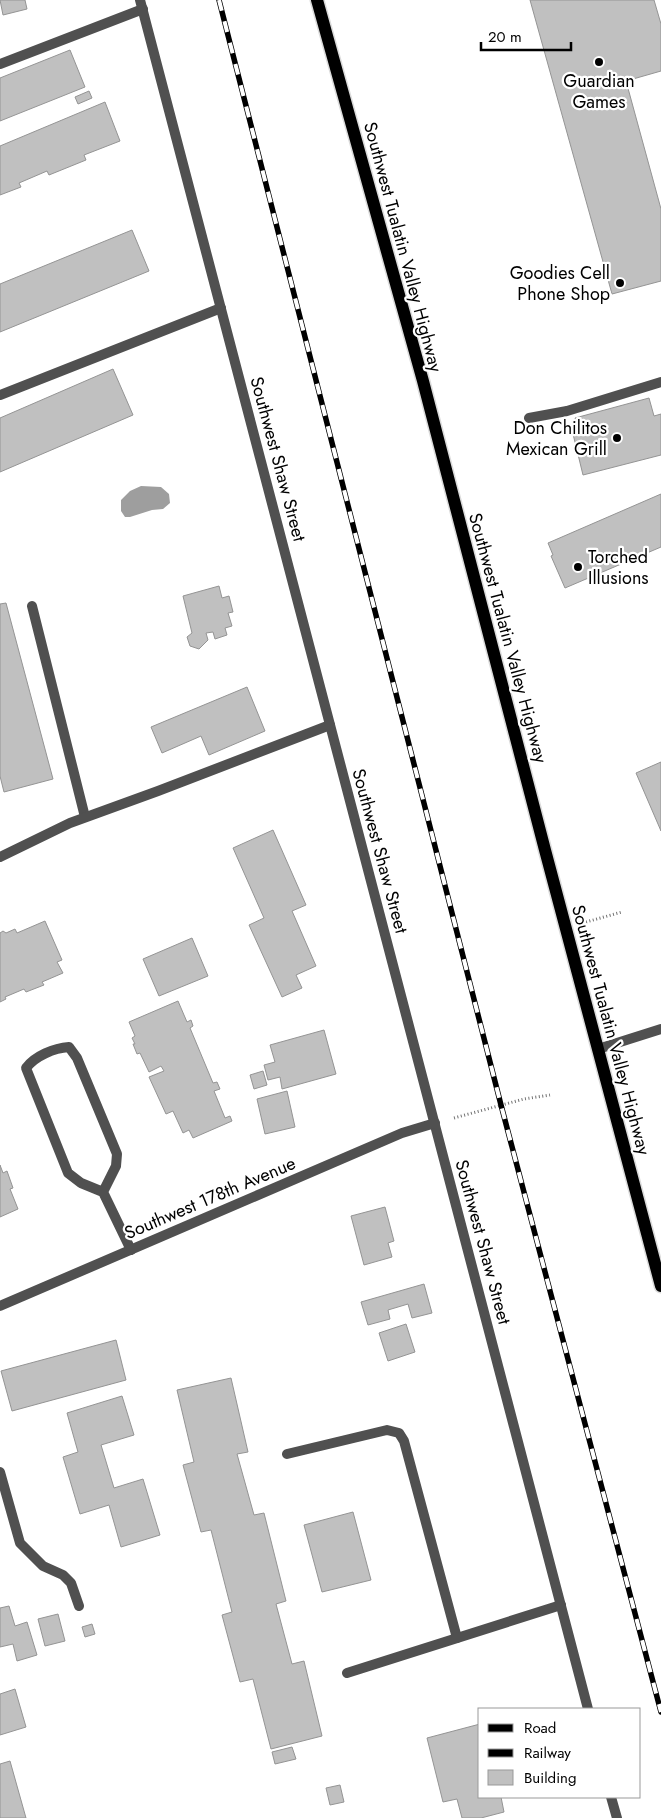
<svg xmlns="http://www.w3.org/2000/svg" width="661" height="1818" viewBox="0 0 661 1818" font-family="Jost,sans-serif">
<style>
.water{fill:#9e9e9e}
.building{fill:#c0c0c0;stroke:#949494}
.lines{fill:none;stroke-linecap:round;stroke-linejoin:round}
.primary-casing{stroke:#dbdbdb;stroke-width:15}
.path{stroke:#727272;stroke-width:3;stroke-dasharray:1 2.5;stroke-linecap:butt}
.service{stroke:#505050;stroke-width:10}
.minor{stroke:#505050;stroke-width:10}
.primary{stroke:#000;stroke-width:12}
.rail-casing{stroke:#000;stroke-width:5.5}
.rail{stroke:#fff;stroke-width:4;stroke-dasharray:11;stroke-linecap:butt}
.poi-dot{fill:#000;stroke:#fff;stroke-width:2}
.labels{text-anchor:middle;stroke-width:4.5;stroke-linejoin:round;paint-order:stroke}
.poi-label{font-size:18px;fill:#000;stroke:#fff;text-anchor:end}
.street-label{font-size:18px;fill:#000;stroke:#fff}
</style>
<rect width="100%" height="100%" fill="#fff"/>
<polygon class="water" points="141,486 161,487 169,494 170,503 163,509 152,510 130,517 125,517 121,511 121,500 130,491"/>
<g class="building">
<polygon points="0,0 25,0 27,9 3,15"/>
<polygon points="530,0 654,0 661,24 661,71 626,81 661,209 661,281 612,294"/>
<polygon points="70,50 85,87 0,121 0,78"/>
<polygon points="89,91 92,98 78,104 75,97"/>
<polygon points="105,102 120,141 84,155 86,160 49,175 47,171 19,183 21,187 0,195 0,146"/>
<polygon points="132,230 149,271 0,332 0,284"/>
<polygon points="113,369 133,415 0,472 0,418"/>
<polygon points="649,398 654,416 661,414 661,455 583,475 573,434 579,433 575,418"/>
<polygon points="661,494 661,547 565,588 551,556 553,555 548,543"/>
<polygon points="219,586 222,598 229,596 233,612 228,613 232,626 225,628 227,635 215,639 213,632 206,633 208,640 199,649 190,646 187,637 192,633 183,596"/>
<polygon points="6,603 53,779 4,792 0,776 0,604"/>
<polygon points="247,687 265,731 209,755 201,736 162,753 151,727"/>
<polygon points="661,762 661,831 636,773"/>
<polygon points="273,830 306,905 292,911 316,966 296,975 302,988 282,997 249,925 264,918 233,848"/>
<polygon points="45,921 62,960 57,962 63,973 42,982 44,985 26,992 24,989 5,997 6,999 0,1002 0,933 3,931 6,933 15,929 17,933"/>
<polygon points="192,938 208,976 159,996 143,959"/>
<polygon points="178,1001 187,1022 191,1020 193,1026 190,1028 213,1083 217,1082 220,1089 214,1091 225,1118 230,1116 232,1121 193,1138 189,1130 183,1133 173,1111 166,1114 149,1077 164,1071 161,1066 149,1072 140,1053 137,1054 133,1044 135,1044 132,1038 135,1036 129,1022"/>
<polygon points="324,1030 336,1074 282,1089 280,1077 268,1080 264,1065 275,1062 270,1045"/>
<polygon points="263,1071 267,1085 254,1089 250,1075"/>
<polygon points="287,1091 295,1127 265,1134 257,1099"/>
<polygon points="0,1165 3,1173 7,1171 13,1188 10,1189 18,1209 0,1217"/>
<polygon points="385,1207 394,1241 388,1243 392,1257 364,1265 351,1216"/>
<polygon points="424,1284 432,1313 412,1318 408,1304 388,1310 390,1319 368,1325 361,1302"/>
<polygon points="406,1324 415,1352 388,1361 379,1333"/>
<polygon points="116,1340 126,1380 12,1411 1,1371"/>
<polygon points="231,1378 248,1452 237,1454 254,1515 264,1513 286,1601 276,1604 292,1664 304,1661 322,1736 271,1749 253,1679 240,1682 222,1615 232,1612 211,1530 201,1532 183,1465 194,1462 177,1390"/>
<polygon points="122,1396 134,1435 101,1445 114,1488 143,1479 160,1535 121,1547 109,1505 80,1514 63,1457 78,1452 67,1413"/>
<polygon points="353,1512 371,1580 322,1592 304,1525"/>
<polygon points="9,1606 15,1626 27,1622 37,1655 17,1661 13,1644 0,1647 0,1608"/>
<polygon points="58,1614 65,1641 45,1646 38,1619"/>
<polygon points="92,1624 95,1634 85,1637 82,1627"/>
<polygon points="15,1689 26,1727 0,1735 0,1694"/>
<polygon points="480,1724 480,1797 501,1797 504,1812 481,1818 462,1818 457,1799 443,1802 427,1738"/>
<polygon points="292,1747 296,1759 275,1764 272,1752"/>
<polygon points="10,1761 26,1818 0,1818 0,1764"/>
<polygon points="340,1785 344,1802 330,1805 326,1788"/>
</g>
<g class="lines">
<defs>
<polyline id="primary" points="317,0 423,381 545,850 661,1286"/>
</defs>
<use href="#primary" class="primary-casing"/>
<g class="path">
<polyline points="586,922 622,912"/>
<polyline points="454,1118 524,1099 550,1095"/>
</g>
<g class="service">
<polyline points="0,64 143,9"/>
<polyline points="0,395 221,308"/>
<polyline points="529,418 567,411 661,382"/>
<polyline points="32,606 85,817"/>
<polyline points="0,857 70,823 158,791 330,725"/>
<path d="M 103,1192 L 81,1183 L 68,1173 L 26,1068 C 35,1056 54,1048 69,1047 L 77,1058 L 117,1154 L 116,1166 L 103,1192 L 131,1250"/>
<polyline points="287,1454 387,1430 399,1433 404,1441 457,1638"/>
<polyline points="0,1472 20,1543 43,1566 63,1575 71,1583 79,1606"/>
<polyline points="347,1673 561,1605"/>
</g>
<g class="minor">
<polyline points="140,0 588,1709"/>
<polyline points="598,1049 661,1029"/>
<polyline points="0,1306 402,1133 435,1123"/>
<polyline points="611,1797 617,1818"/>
</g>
<use href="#primary" class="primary"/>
<defs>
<polyline id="rail" points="219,0 501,1105 661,1712"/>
</defs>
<use href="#rail" class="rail-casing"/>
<use href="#rail" class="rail"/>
</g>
<g class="poi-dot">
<circle cx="599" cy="62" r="5"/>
<circle cx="620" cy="283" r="5"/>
<circle cx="617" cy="438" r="5"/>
<circle cx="578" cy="567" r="5"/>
</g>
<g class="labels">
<g class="poi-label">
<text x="599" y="87" text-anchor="middle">Guardian<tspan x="599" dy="21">Games</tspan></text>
<text x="610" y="279">Goodies Cell<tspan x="610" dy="21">Phone Shop</tspan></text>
<text x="607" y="434">Don Chilitos<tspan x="607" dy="21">Mexican Grill</tspan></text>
<text x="588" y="563" text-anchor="start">Torched<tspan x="588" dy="21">Illusions</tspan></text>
</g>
<g class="street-label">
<text transform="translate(403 247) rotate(75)" y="6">Southwest Tualatin Valley Highway</text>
<text transform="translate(278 459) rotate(75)" y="6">Southwest Shaw Street</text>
<text transform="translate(508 638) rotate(75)" y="6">Southwest Tualatin Valley Highway</text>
<text transform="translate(380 851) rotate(75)" y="6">Southwest Shaw Street</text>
<text transform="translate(611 1030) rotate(75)" y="6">Southwest Tualatin Valley Highway</text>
<text transform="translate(210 1198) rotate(-23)" y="6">Southwest 178th Avenue</text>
<text transform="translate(483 1242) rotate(75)" y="6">Southwest Shaw Street</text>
</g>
</g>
<rect x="478" y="1708" width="162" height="90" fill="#ffffff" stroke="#999999"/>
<rect x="488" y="1724" width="25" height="8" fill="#000000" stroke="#999999"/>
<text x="524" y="1733" font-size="15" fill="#000000">Road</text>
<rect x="488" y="1749" width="25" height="8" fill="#000000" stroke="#999999"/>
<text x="524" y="1758" font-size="15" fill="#000000">Railway</text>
<rect x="488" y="1770" width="25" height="15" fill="#c0c0c0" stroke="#999999"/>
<text x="524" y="1783" font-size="15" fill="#000000">Building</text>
<path d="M481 42v8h90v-8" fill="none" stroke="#000000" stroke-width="2.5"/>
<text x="488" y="42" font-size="15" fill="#000000" stroke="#ffffff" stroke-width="4" paint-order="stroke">20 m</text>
</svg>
